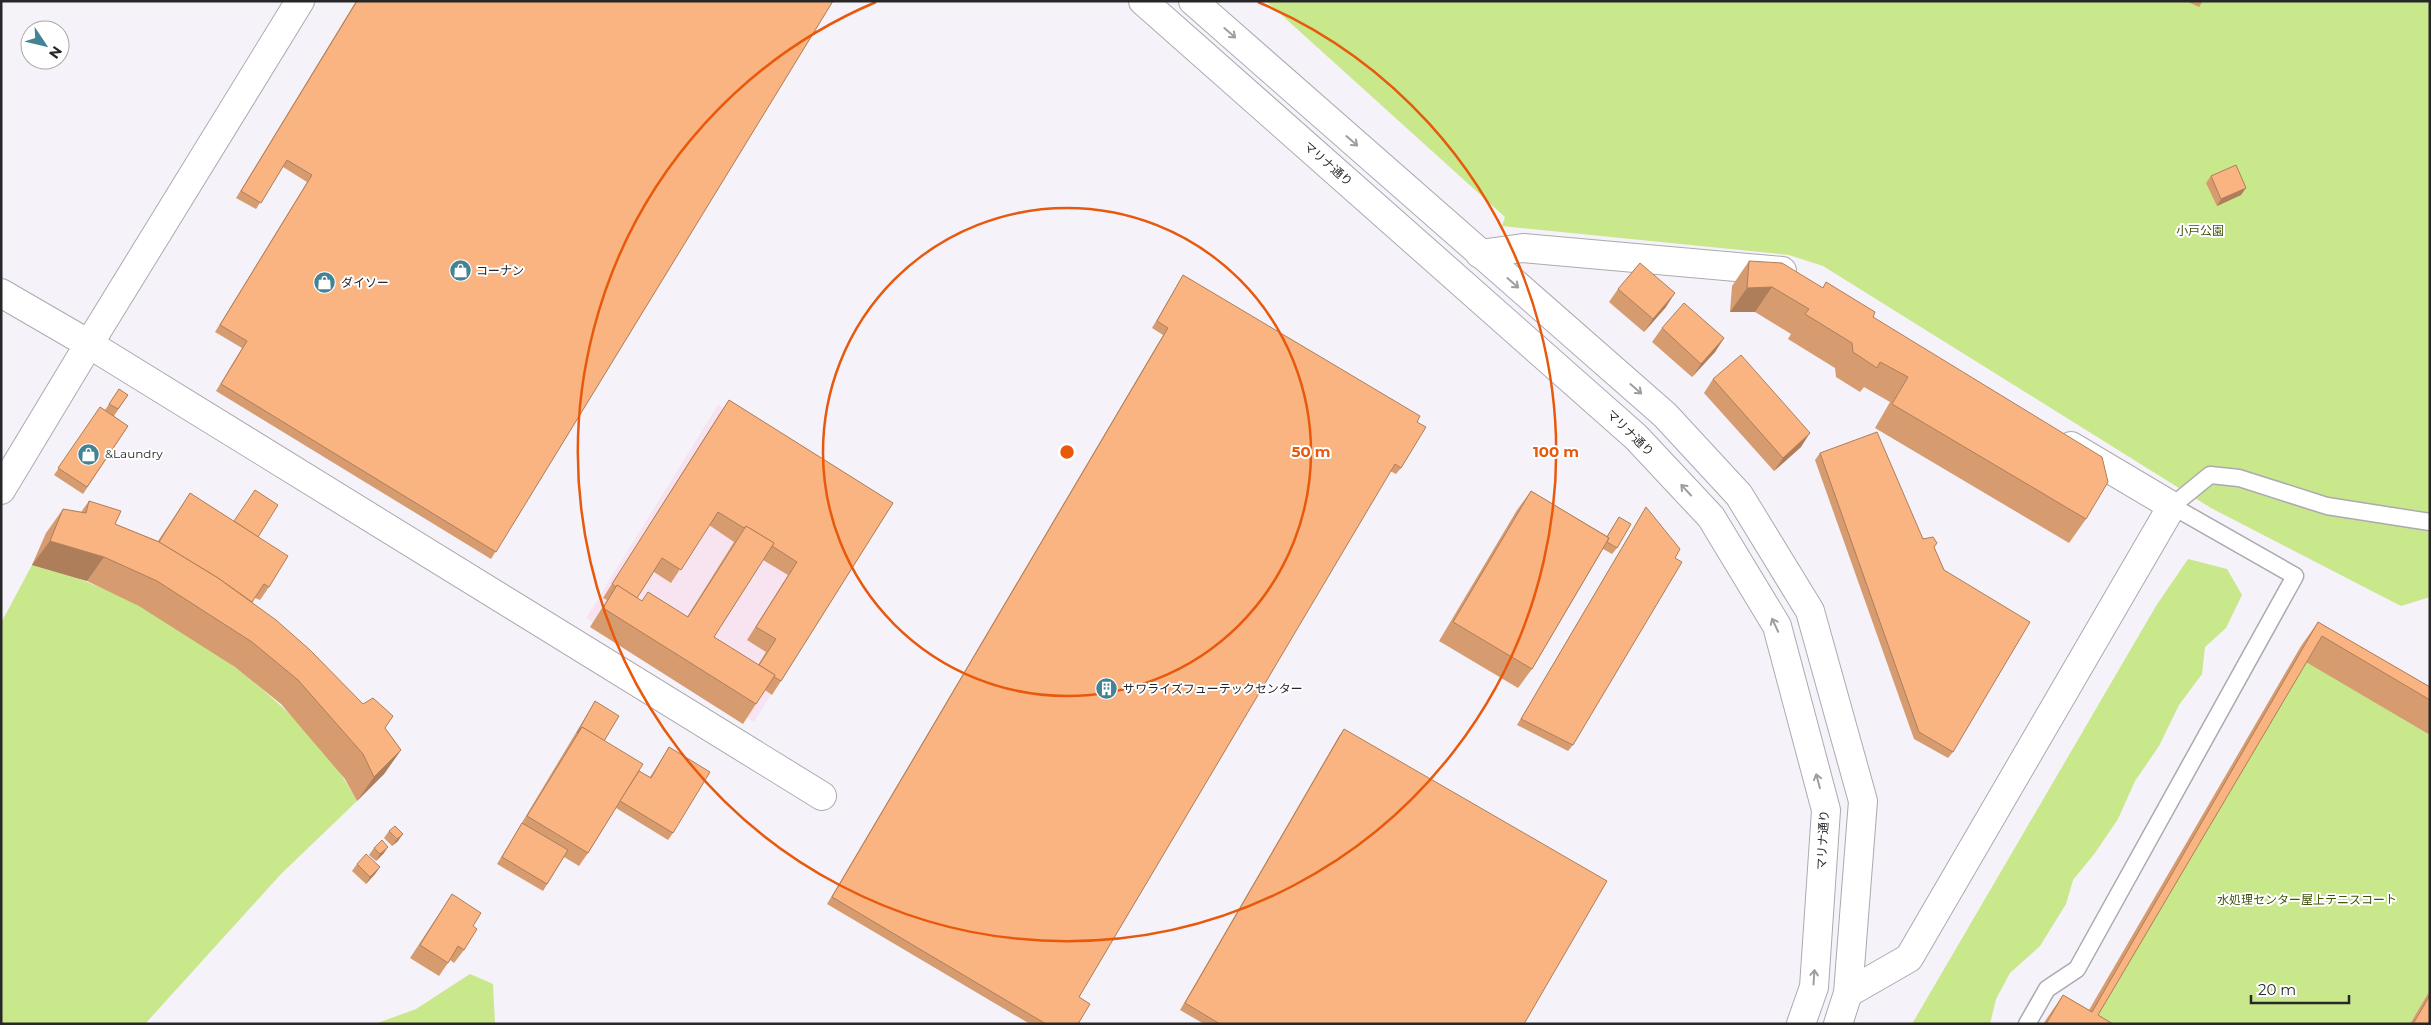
<svg xmlns="http://www.w3.org/2000/svg" width="2431" height="1025" viewBox="0 0 2431 1025" font-family="Montserrat,'Noto Sans JP',sans-serif">
<style>
.commercial{fill:#f8e3f1}
.green{fill:#c9e78b}
.lines{fill:none;stroke-linecap:round;stroke-linejoin:round}
.lane-casing{stroke:#aca9b0;stroke-width:19}
.street-casing{stroke:#aca9b0;stroke-width:30}
.secondary-casing{stroke:#aca9b0;stroke-width:30}
.lane{stroke:#fff;stroke-width:16}
.street{stroke:#fff;stroke-width:28}
.secondary{stroke:#fff;stroke-width:28}
.wall{fill:#d69b6f;fill-rule:evenodd}
.shaded-wall{fill:#ae7e5a}
.building{fill:#f9b481;stroke:#ae7e5a}
.oneway{stroke:#9e9d9f}
.ring{fill:none;stroke:#e8590c;stroke-width:2.5}
.labels{text-anchor:middle;stroke-width:4;stroke-linejoin:round;paint-order:stroke}
.street-label{font-size:12px;fill:#272629;stroke:#fff}
.park-label{font-size:12px;fill:#42540c;stroke:#fff}
.poi-label{font-size:12px;fill:#272629;stroke:#fff;text-anchor:start}
.centre{fill:#e8590c;stroke:#fff;stroke-width:2.5}
.ring-label{font-size:15px;text-anchor:middle;font-weight:bold;fill:#e8590c;stroke:#fff;stroke-width:4;stroke-linejoin:round;paint-order:stroke}
</style>
<rect width="100%" height="100%" fill="#f5f2fa"/>
<polygon class="commercial" points="718,405 887,507 754,722 586,618"/>
<g class="green">
<polygon points="1266,1 2430,1 2430,597 2401,606 2211,508 1823,266 1789,255 1502,226 1505,217"/>
<polygon points="2188,559 2227,569 2242,595 2226,628 2205,647 2202,674 2179,705 2159,746 2135,781 2118,819 2095,853 2073,880 2066,904 2040,946 2010,973 1996,999 1990,1024 1912,1024 2156,606"/>
<path d="M 32,565 C 51,571 70,575 87,582 C 182,618 310,710 357,801 L 281,874 L 145,1024 L 1,1024 L 1,623 Z"/>
<polygon points="2304,660 2430,735 2430,990 2410,1024 2090,1024"/>
<polygon points="470,974 493,984 495,1024 375,1024 416,1009"/>
</g>
<g class="lines">
<defs>
<polyline id="lane" points="2027,1024 2047,989 2077,969 2295,576 2172,506 2210,475 2239,478 2327,506 2430,522"/>
<g id="street">
<polyline points="300,1 89,344 822,796"/>
<polyline points="1480,254 1523,248 1782,271"/>
<polyline points="1848,993 1909,958 2172,506 2071,446"/>
</g>
<g id="secondary">
<polyline points="1143,1 1636,437 1711,517 1777,626 1826,810 1814,987 1801,1024"/>
<polyline points="1193,1 1665,415 1739,495 1810,611 1863,801 1848,993 1838,1024"/>
<polyline points="1,293 89,344 1,490"/>
</g>
</defs>
<use href="#lane" class="lane-casing"/>
<use href="#street" class="street-casing"/>
<use href="#secondary" class="secondary-casing"/>
<use href="#lane" class="lane"/>
<use href="#street" class="street"/>
<use href="#secondary" class="secondary"/>
</g>
<g class="wall">
<polygon points="356,1 833,1 491,559 216,391 242,348 215,332 307,182 283,167 256,209 236,198"/>
<polygon points="2186,1 2203,1 2199,7"/>
<polygon points="2211,176 2241,195 2217,206 2206,183"/>
<polygon points="1749,261 1823,288 1826,282 1873,317 2086,519 2069,543 1875,428 1890,402 1864,387 1860,392 1836,377 1835,368 1788,339 1791,334 1755,312 1730,312 1732,286"/>
<polygon points="1183,275 1417,422 1401,468 1396,474 1390,471 1079,997 1078,1024 1030,1024 827,904 1163,335 1152,328"/>
<polygon points="1618,289 1666,307 1644,332 1609,302"/>
<polygon points="1662,328 1724,338 1715,352 1692,377 1652,342"/>
<polygon points="1713,379 1801,447 1774,471 1704,393"/>
<polygon points="119,389 128,395 114,416 128,426 83,494 54,475 100,407 105,410"/>
<path d="M 729,400 L 893,503 L 781,681 L 772,695 L 765,690 L 743,724 L 590,627 L 607,600 L 603,598 L 720,413 ZM 709,525 L 734,542 L 687,617 L 648,592 L 642,601 L 637,598 L 654,572 L 671,583 ZM 763,560 L 788,575 L 747,640 L 766,652 L 758,665 L 714,637 Z"/>
<polygon points="1820,453 1934,547 1953,752 1948,758 1914,739 1815,460"/>
<polygon points="1531,491 1607,536 1619,517 1617,548 1612,554 1603,549 1532,669 1518,688 1439,641 1517,510"/>
<polygon points="190,493 258,537 269,587 260,600 255,598 252,602 385,728 401,750 384,774 357,801 345,779 281,704 235,667 139,606 87,581 32,565 46,533 63,509 81,512 89,501 115,524 158,541"/>
<polygon points="1646,507 1573,745 1568,751 1517,725"/>
<polygon points="2318,622 2430,687 2430,735 2306,662 2098,1015 2113,1024 2043,1024 2063,995 2089,1010 2301,646"/>
<polygon points="595,701 604,741 639,771 650,777 669,747 673,833 668,840 616,808 588,853 579,866 564,857 543,891 497,864"/>
<polygon points="1344,729 1524,1024 1204,1024 1180,1010 1339,736"/>
<polygon points="389,831 398,841 392,846 384,838"/>
<polygon points="374,848 384,853 376,861 369,855"/>
<polygon points="357,864 380,867 375,874 366,884 352,871"/>
<polygon points="452,894 473,926 464,950 454,963 450,960 439,976 410,958"/>
<polygon points="2430,990 2430,1024 2410,1024"/>
</g>
<g class="shaded-wall">
<polygon points="2246,188 2241,195 2217,206 2221,199"/>
<polygon points="1772,287 1755,312 1730,312 1747,288"/>
<polygon points="1675,293 1666,307 1644,332 1653,319"/>
<polygon points="1724,338 1715,352 1692,377 1701,364"/>
<polygon points="1810,433 1801,447 1774,471 1783,458"/>
<polygon points="50,541 104,557 87,581 32,565"/>
<polygon points="401,750 384,774 357,801 374,777"/>
<polygon points="403,834 398,841 392,846 397,839"/>
<polygon points="388,847 384,853 376,861 380,854"/>
<polygon points="380,867 375,874 366,884 370,877"/>
</g>
<g class="building">
<polygon points="357,1 833,1 496,552 221,384 247,341 220,325 312,175 287,160 261,203 241,191"/>
<polygon points="2236,165 2246,188 2221,199 2211,176"/>
<polygon points="1749,261 1782,263 1823,288 1826,282 1875,312 1873,317 2102,457 2108,482 2086,519 1892,404 1908,377 1880,362 1877,368 1853,352 1852,343 1805,314 1809,309 1772,287 1747,288"/>
<polygon points="1640,263 1675,293 1653,319 1618,289"/>
<polygon points="1183,275 1420,416 1417,422 1426,427 1401,468 1395,464 1079,997 1090,1004 1078,1024 1046,1024 832,897 1168,328 1157,321"/>
<polygon points="1684,303 1724,338 1701,364 1662,328"/>
<polygon points="1741,355 1810,433 1783,458 1713,379"/>
<polygon points="119,389 128,395 118,409 109,404"/>
<polygon points="729,400 893,503 781,681 774,677 775,675 759,665 776,639 756,627 797,562 772,546 774,543 746,526 744,528 718,512 681,570 662,558 637,598 617,585 616,587 612,584"/>
<polygon points="100,407 128,426 87,487 58,468"/>
<polygon points="1877,432 1923,539 1933,537 1937,543 1934,547 1944,570 2030,622 1953,752 1919,732 1820,453"/>
<polygon points="255,490 278,505 258,537 234,521"/>
<polygon points="1531,491 1609,538 1532,669 1453,622"/>
<polygon points="190,493 288,556 269,587 264,584 252,602 218,578 159,542"/>
<polygon points="89,501 121,511 115,524 159,542 218,578 276,620 310,650 363,704 373,698 393,716 385,728 401,750 374,777 363,754 298,680 252,642 157,581 104,557 50,541 63,509 86,513"/>
<polygon points="1646,507 1680,549 1675,558 1682,562 1573,745 1521,719"/>
<polygon points="1619,517 1631,524 1617,548 1607,542 1609,538 1607,537"/>
<polygon points="746,526 774,543 714,637 775,675 756,704 603,608 617,585 642,601 648,592 688,617"/>
<polygon points="2318,622 2430,687 2430,700 2322,636 2098,1015 2113,1024 2046,1024 2063,995 2092,1012"/>
<polygon points="595,701 619,716 604,741 582,727 577,733"/>
<polygon points="582,727 643,764 588,853 527,816"/>
<polygon points="1344,729 1607,881 1524,1024 1220,1024 1185,1003"/>
<polygon points="669,747 710,772 673,833 620,801 639,771 651,778"/>
<polygon points="522,823 568,850 547,884 502,857"/>
<polygon points="395,826 403,834 397,839 389,831"/>
<polygon points="382,840 388,847 380,854 374,848"/>
<polygon points="366,854 380,867 370,877 357,864"/>
<polygon points="452,894 481,913 473,926 477,929 464,950 458,946 448,963 420,945"/>
<polygon points="2430,995 2430,1024 2413,1024"/>
</g>
<defs><path id="oneway-shaft" d="M-6 0H5M1.5-3L5.5 0L1.5 3" fill="none" stroke-width="1.6" stroke-linecap="round" stroke-linejoin="round" transform="scale(1.25)"/></defs>
<g class="oneway">
<use href="#oneway-shaft" transform="translate(1230 33) rotate(41)"/>
<use href="#oneway-shaft" transform="translate(1352 141) rotate(41)"/>
<use href="#oneway-shaft" transform="translate(1513 283) rotate(41)"/>
<use href="#oneway-shaft" transform="translate(1636 389) rotate(41)"/>
<use href="#oneway-shaft" transform="translate(1686 490) rotate(-133)"/>
<use href="#oneway-shaft" transform="translate(1775 625) rotate(-115)"/>
<use href="#oneway-shaft" transform="translate(1818 781) rotate(-105)"/>
<use href="#oneway-shaft" transform="translate(1814 977) rotate(-86)"/>
</g>
<g class="ring">
<circle cx="1067" cy="452" r="244"/>
<path d="M1258 2A489 489 0 1 1 876 2"/>
</g>
<defs>
<symbol id="shop-disc" viewBox="-11 -11 22 22"><circle r="9.5" fill="#428395" stroke="#fff"/><path d="M-5-2.5h2.3a2.7 3.5 0 0 1 5.4 0H5L5.5 6h-11ZM-1.5-2.5h3a1.5 2.3 0 0 0-3 0Z" fill="#fff"/></symbol>
<symbol id="building-disc" viewBox="-11 -11 22 22"><circle r="9.5" fill="#428395" stroke="#fff"/><path d="M-4-6H4V6H1V3H-1V6H-4ZM-2.5-4.3h1.7v1.8h-1.7ZM.8-4.3h1.7v1.8H.8ZM-2.5-1h1.7V.8h-1.7ZM.8-1h1.7V.8H.8Z" fill="#fff"/></symbol>
</defs>
<g fill-rule="evenodd">
<use href="#shop-disc" x="448" y="258" width="25" height="25"/>
<use href="#shop-disc" x="312" y="270" width="25" height="25"/>
<use href="#shop-disc" x="76" y="442" width="25" height="25"/>
<use href="#building-disc" x="1094" y="676" width="25" height="25"/>
</g>
<g class="labels">
<g class="street-label">
<text transform="translate(1328 164) rotate(41)" y="4">マリナ通り</text>
<text transform="translate(1630 433) rotate(44)" y="4">マリナ通り</text>
<text transform="translate(1823 840) rotate(-87)" y="4">マリナ通り</text>
</g>
<g class="park-label">
<text x="2200" y="235">小戸公園</text>
<text x="2307" y="904">水処理センター屋上テニスコート</text>
</g>
<g class="poi-label">
<text x="476" y="275">コーナン</text>
<text x="341" y="287">ダイソー</text>
<text x="105" y="458">&amp;Laundry</text>
<text x="1123" y="693">サワライズフューテックセンター</text>
</g>
</g>
<circle cx="1067" cy="452" r="8" class="centre"/>
<g class="ring-label">
<text x="1311" y="457">50 m</text>
<text x="1556" y="457">100 m</text>
</g>
<rect width="2431" height="1025" fill="none" stroke="#272629" stroke-width="5"/>
<g transform="translate(45 45) rotate(125)"><circle r="24" fill="#ffffff" stroke="#a9a8a9"/>
<path d="M0-4L9 19L0 12L-9 19Z" fill="#428395"/>
<text y="-8" font-size="14" font-weight="bold" text-anchor="middle" fill="#272629">N</text>
</g>
<path d="M2251 995v8h98v-8" fill="none" stroke="#272629" stroke-width="2.5"/>
<text x="2258" y="995" font-size="15" fill="#272629" stroke="#ffffff" stroke-width="4" paint-order="stroke">20 m</text>
</svg>
